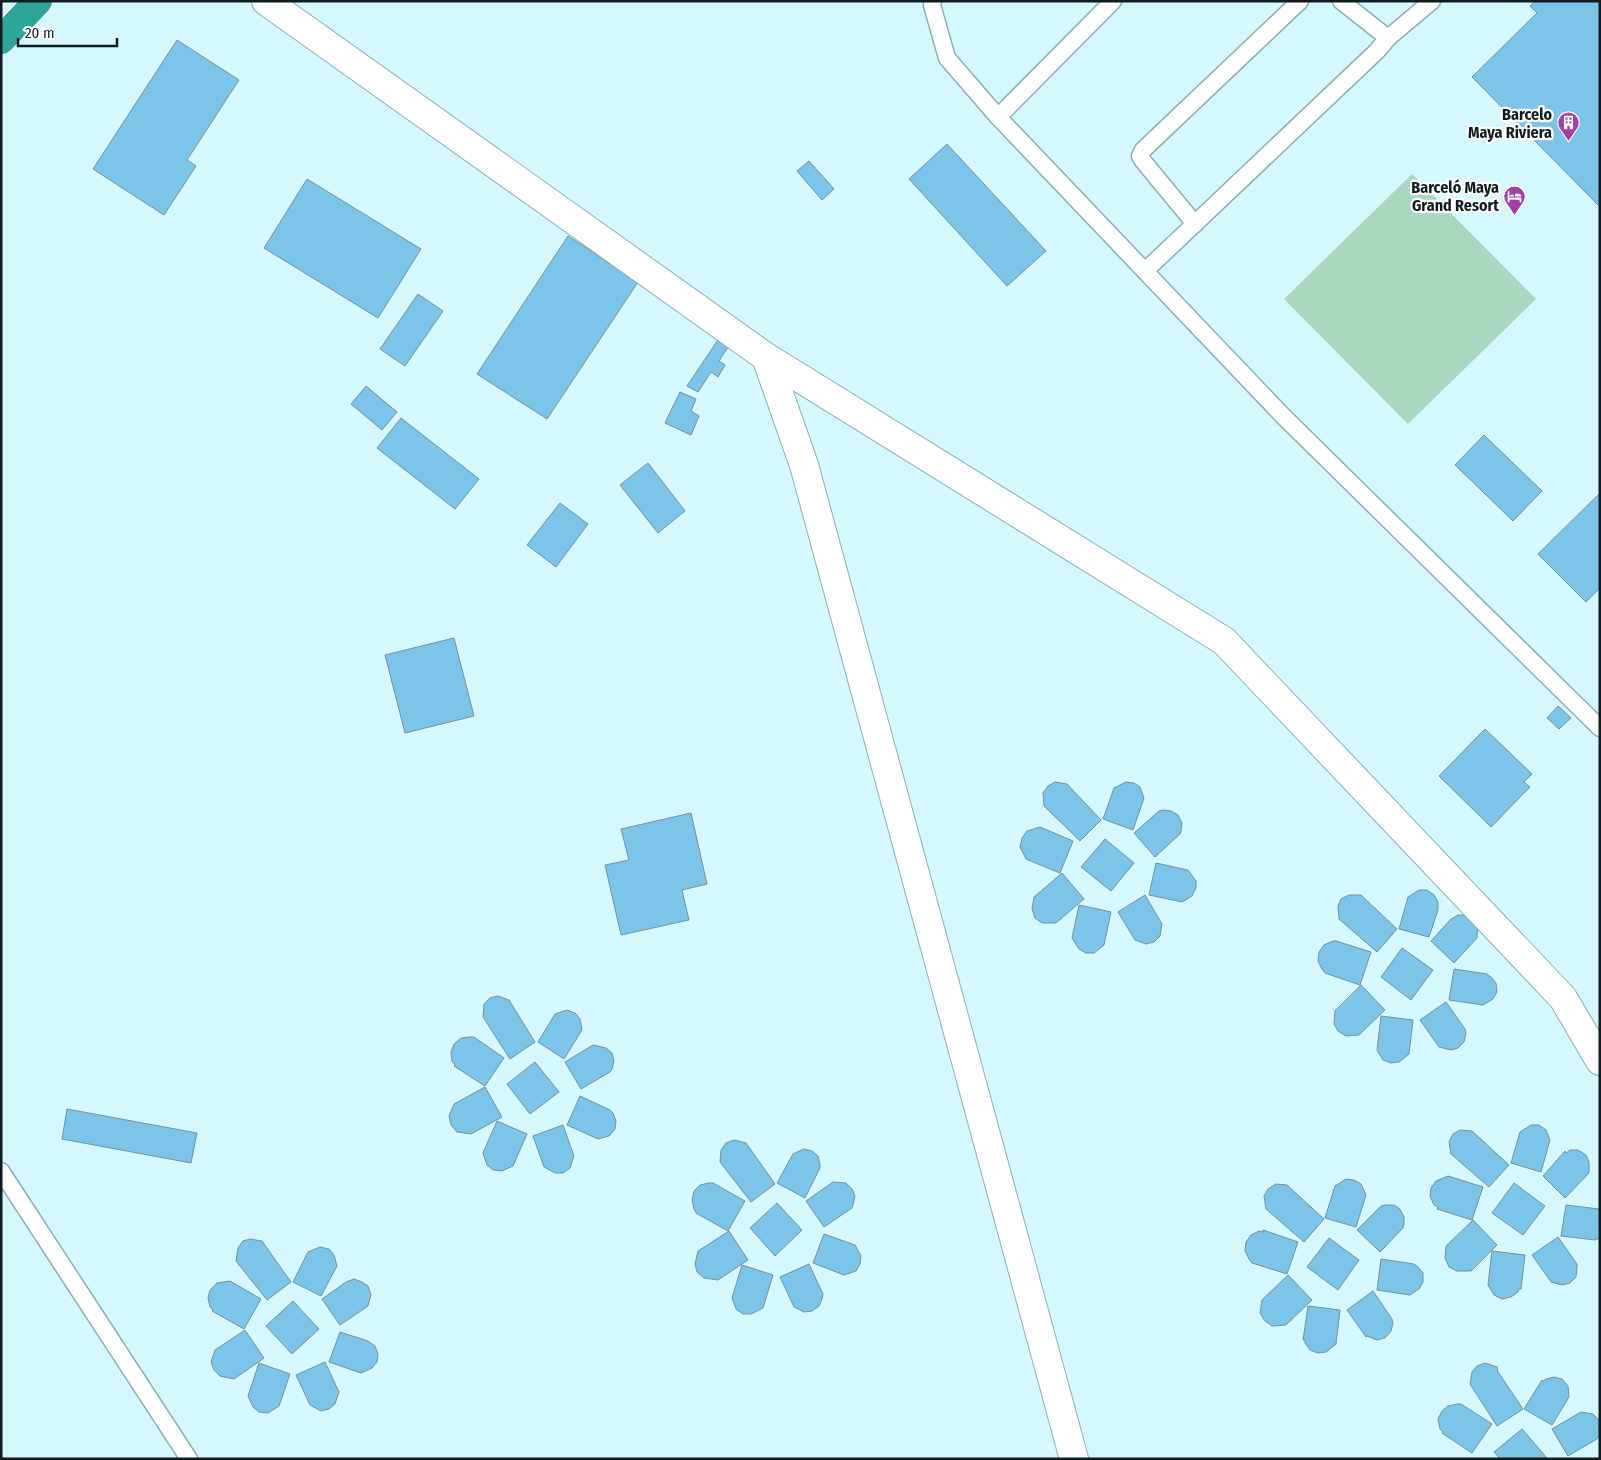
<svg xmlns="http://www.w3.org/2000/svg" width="1601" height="1460" viewBox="0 0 1601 1460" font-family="'Fira Sans Condensed',sans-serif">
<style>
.green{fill:#a9d7bf}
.building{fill:#7dc4e9;stroke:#75919f}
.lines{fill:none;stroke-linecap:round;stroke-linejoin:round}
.lane-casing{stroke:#8eb0b5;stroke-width:19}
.street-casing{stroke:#8eb0b5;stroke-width:30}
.highway-casing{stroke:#fff;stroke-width:30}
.lane{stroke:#fff;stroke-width:16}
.street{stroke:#fff;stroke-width:28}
.highway{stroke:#2da699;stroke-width:28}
.labels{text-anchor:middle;stroke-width:4.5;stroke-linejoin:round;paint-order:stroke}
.poi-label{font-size:16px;font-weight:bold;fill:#101d20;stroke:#fff;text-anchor:end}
</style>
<rect width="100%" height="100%" fill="#d4f8fd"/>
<polygon class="green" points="1412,174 1536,299 1408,424 1284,299"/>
<g class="building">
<polygon points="1535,1 1600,1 1600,207 1472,77 1537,13 1530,6"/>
<polygon points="177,40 239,80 187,160 196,166 164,215 93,169"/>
<polygon points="947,144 1046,251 1007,286 909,179"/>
<polygon points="809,161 834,189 822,200 797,171"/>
<polygon points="307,179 421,249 378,318 264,248"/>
<polygon points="568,236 638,282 547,419 477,374"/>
<polygon points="418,294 443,311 405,366 380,349"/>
<polygon points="718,340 728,347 719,361 725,365 718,377 711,372 698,392 687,386"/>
<polygon points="366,386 397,412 382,430 351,404"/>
<polygon points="680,392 696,399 691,411 699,416 691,435 665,423"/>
<polygon points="401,418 479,479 455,509 377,448"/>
<polygon points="1484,435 1542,491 1513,521 1455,465"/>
<polygon points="648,463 685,511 658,533 620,485"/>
<polygon points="1600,493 1600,588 1586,602 1538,554"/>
<polygon points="560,503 588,524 556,567 527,545"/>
<polygon points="454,638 474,716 405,733 385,655"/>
<polygon points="1558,706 1571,718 1559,729 1547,718"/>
<polygon points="1485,729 1532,774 1524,782 1530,787 1491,827 1439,776"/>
<polygon points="1055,782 1067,784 1101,820 1080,841 1044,806 1043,793 1048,786"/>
<polygon points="1126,782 1134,783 1140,787 1144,798 1133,830 1103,819 1114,788"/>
<polygon points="1163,810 1171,811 1178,815 1182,823 1181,831 1180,834 1155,857 1134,833 1159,811"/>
<polygon points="691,813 707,884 682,890 689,920 621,935 605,865 629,860 621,829"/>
<polygon points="1040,827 1073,841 1060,873 1026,859 1020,847 1022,838 1027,831"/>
<polygon points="1105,839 1134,863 1111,891 1081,867"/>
<polygon points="1156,863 1188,870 1196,881 1196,888 1192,896 1182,902 1149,895"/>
<polygon points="1062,873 1084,899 1056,923 1042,923 1035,918 1032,909 1034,897"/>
<polygon points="1419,890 1427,890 1434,895 1438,902 1438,910 1429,937 1399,929 1408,897"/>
<polygon points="1145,895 1162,924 1160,936 1154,942 1146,944 1135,940 1118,912"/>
<polygon points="1349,895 1361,895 1397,929 1377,952 1339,919 1338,906 1341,899"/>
<polygon points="1079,905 1111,912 1104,945 1094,953 1086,953 1079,949 1072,938"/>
<polygon points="1458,915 1467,915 1478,927 1477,935 1477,938 1454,963 1431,941 1451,919"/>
<polygon points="1333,941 1336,941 1371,952 1360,985 1325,973 1322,969 1318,961 1319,952 1324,945"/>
<polygon points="1402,948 1433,970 1411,1000 1381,977"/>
<polygon points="1454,969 1487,974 1491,977 1496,983 1497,992 1493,999 1483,1005 1449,1000"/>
<polygon points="1361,985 1385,1010 1359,1035 1346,1036 1338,1031 1334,1024 1335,1011"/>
<polygon points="498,996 509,1000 535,1042 510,1059 483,1017 484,1004 490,998"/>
<polygon points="1446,1002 1465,1029 1466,1033 1464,1042 1458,1048 1451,1050 1439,1047 1420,1020"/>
<polygon points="567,1010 575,1013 580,1019 582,1030 564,1059 538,1042 555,1014"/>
<polygon points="1381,1016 1413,1020 1409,1054 1399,1062 1391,1063 1383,1060 1377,1050"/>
<polygon points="470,1037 474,1037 504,1058 485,1086 454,1066 455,1065 452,1061 451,1052 454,1044 461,1038"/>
<polygon points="593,1045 606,1048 612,1053 614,1061 612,1069 610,1072 581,1089 565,1062"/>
<polygon points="535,1062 559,1092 530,1114 507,1084"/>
<polygon points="485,1087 502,1117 471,1134 457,1132 451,1125 449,1116 454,1104"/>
<polygon points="580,1096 610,1110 613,1113 616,1121 615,1129 609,1136 598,1139 567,1125"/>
<polygon points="67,1109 197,1133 191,1163 62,1139"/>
<polygon points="497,1121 527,1134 513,1166 502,1171 493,1170 487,1165 483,1153"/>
<polygon points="563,1125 574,1156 570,1168 563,1173 555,1173 544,1167 533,1136"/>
<polygon points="1531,1125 1539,1125 1546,1130 1550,1140 1541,1172 1511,1163 1520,1132"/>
<polygon points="1460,1130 1472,1131 1509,1165 1489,1187 1451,1154 1449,1142 1453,1134"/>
<polygon points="734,1140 746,1143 775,1184 751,1202 720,1162 721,1150 726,1143"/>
<polygon points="804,1149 812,1151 818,1156 820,1165 820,1168 805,1198 777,1183 793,1154"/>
<polygon points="1570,1150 1578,1150 1586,1155 1589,1162 1589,1173 1565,1198 1543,1176 1565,1151 1566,1153"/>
<polygon points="1448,1176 1483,1187 1472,1220 1437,1209 1438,1207 1434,1205 1430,1196 1431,1188 1436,1181"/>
<polygon points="1346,1179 1354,1180 1361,1184 1366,1195 1356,1227 1325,1218 1335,1186"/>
<polygon points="833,1182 846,1183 852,1189 855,1196 853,1205 852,1208 824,1227 806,1201"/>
<polygon points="709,1183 713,1183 745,1201 728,1231 696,1213 694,1209 692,1200 694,1191 700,1185"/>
<polygon points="1514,1183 1545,1206 1523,1235 1492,1213"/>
<polygon points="1276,1184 1287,1185 1324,1219 1304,1242 1266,1209 1264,1196 1268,1189"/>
<polygon points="777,1203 802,1230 775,1256 750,1228"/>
<polygon points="1385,1205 1394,1205 1400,1209 1404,1217 1404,1224 1403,1228 1380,1252 1357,1230 1381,1206"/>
<polygon points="1566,1205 1599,1209 1600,1238 1595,1240 1561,1236"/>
<polygon points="1473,1220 1497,1245 1471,1271 1457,1271 1449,1267 1445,1258 1446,1246"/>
<polygon points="1263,1230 1298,1242 1287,1274 1252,1263 1249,1259 1245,1251 1246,1242 1251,1235 1259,1231 1263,1232"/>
<polygon points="729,1231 748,1260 718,1280 704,1278 697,1272 695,1264 698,1251"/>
<polygon points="824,1234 855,1245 861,1256 860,1264 856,1271 844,1275 813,1263"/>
<polygon points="1558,1237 1577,1264 1577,1268 1576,1277 1570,1283 1562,1285 1551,1282 1532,1255"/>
<polygon points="1329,1238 1359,1260 1338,1290 1307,1267"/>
<polygon points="250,1239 262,1241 291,1282 267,1300 236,1261 238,1248 243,1241"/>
<polygon points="320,1247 329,1249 334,1255 337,1266 321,1296 293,1282 308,1252"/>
<polygon points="1492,1251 1525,1255 1521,1289 1519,1289 1518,1292 1511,1297 1502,1299 1494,1295 1488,1285"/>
<polygon points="1381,1259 1414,1264 1418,1267 1423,1273 1423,1282 1419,1289 1410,1295 1377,1290"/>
<polygon points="809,1264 823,1294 822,1299 819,1306 812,1311 804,1312 794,1307 780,1277"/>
<polygon points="742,1265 773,1275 763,1308 751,1314 743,1314 736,1309 732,1298"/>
<polygon points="1288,1275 1312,1300 1286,1325 1272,1326 1265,1321 1260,1313 1262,1300"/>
<polygon points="354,1279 362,1282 368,1286 371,1295 369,1302 368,1306 340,1325 322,1299 346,1282"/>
<polygon points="230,1281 261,1299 244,1329 212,1311 213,1310 210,1307 208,1298 210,1290 217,1283"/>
<polygon points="1373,1291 1392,1319 1393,1323 1391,1331 1385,1338 1377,1340 1367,1336 1366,1337 1347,1310"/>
<polygon points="293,1301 319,1329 292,1354 266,1326"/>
<polygon points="1308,1306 1340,1310 1336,1344 1326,1352 1318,1353 1310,1350 1305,1343 1305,1340 1303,1340"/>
<polygon points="245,1330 264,1358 234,1379 220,1376 214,1370 211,1362 215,1350"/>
<polygon points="340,1332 368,1341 375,1346 378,1354 377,1362 372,1368 361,1373 329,1362"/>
<polygon points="325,1362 339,1392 335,1404 329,1409 321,1411 310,1405 296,1375"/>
<polygon points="259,1363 290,1374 279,1406 268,1413 259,1412 253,1407 248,1396"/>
<polygon points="1485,1363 1497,1367 1498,1372 1523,1409 1497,1426 1470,1384 1472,1372 1477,1366"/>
<polygon points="1554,1377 1562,1379 1568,1386 1569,1397 1552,1425 1524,1409 1542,1380 1543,1381 1546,1379"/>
<polygon points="1457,1404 1461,1404 1492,1424 1472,1453 1442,1433 1443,1432 1440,1429 1438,1419 1442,1411 1448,1406"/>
<polygon points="1581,1412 1593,1414 1599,1420 1599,1436 1597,1439 1568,1456 1552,1429"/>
<polygon points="1522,1429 1547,1458 1500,1459 1494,1452"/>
</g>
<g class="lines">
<defs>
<g id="lane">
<polyline points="933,1 932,5 947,58 998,117 1284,417 1600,728"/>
<polyline points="1341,1 1388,38"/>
<polyline points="998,117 1113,1"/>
<polyline points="1195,224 1143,161 1140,156 1143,150 1300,1"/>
<polyline points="1145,271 1377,51 1388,38 1432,1"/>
<polyline points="1,1171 189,1459"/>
</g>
<g id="street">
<polyline points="266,1 766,357 1224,641 1563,998 1600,1061"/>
<polyline points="766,357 804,465 1074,1459"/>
</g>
<polyline id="highway" points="1,40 38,1"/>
</defs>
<use href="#lane" class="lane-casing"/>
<use href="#street" class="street-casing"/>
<use href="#highway" class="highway-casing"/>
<use href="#lane" class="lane"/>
<use href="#street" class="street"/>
<use href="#highway" class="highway"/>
</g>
<defs>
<symbol id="building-pin" viewBox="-11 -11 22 30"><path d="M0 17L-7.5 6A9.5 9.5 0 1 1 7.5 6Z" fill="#a240a7" stroke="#fff"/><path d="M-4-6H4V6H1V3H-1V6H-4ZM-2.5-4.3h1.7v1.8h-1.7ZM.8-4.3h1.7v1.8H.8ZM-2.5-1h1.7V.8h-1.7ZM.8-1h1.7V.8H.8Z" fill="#fff"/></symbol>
<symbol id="hotel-pin" viewBox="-11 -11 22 30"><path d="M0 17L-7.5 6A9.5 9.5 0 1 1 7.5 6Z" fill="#a240a7" stroke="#fff"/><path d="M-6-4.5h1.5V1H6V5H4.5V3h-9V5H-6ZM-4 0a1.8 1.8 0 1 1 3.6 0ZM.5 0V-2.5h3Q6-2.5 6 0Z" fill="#fff"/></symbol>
</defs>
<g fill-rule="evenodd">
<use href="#building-pin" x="1556" y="110" width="25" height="34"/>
<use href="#hotel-pin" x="1502" y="184" width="25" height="34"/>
</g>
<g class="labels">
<g class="poi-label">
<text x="1552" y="120">Barcelo<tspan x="1552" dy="18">Maya Riviera</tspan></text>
<text x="1499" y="193">Barceló Maya<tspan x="1499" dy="18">Grand Resort</tspan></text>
</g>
</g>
<rect width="1601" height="1460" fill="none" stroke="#101d20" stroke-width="5"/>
<path d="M18 38v8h99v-8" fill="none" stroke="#101d20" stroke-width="2.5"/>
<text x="25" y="38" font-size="15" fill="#101d20" stroke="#ffffff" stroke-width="4" paint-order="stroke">20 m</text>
</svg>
